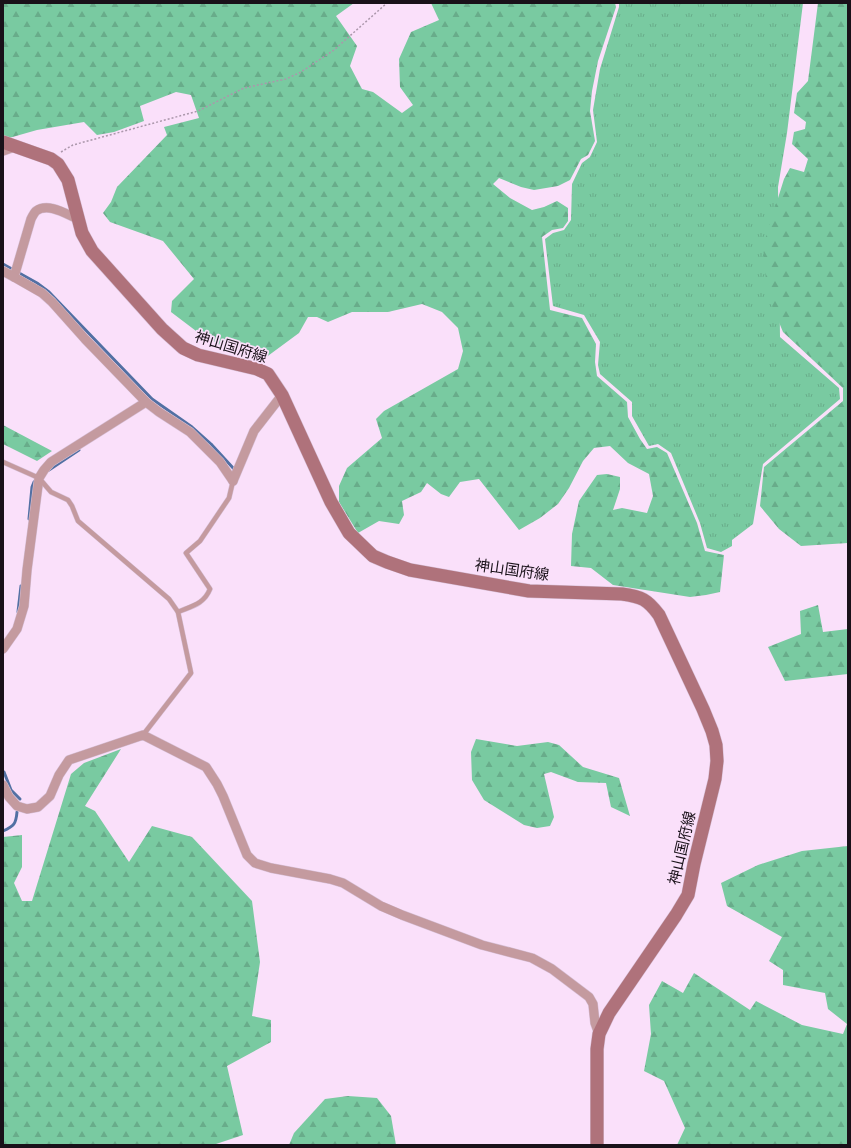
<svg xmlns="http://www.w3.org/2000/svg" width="851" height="1148" viewBox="0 0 851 1148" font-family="Figtree,'Noto Sans JP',sans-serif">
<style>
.grass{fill:url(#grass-tufts)}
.forest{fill:url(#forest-firs)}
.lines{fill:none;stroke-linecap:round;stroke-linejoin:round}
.stream{stroke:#5270a3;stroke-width:3}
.service-casing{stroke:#d6bfd6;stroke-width:5.5}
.minor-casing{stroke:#d6bfd6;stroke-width:10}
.secondary-casing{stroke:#d6bfd6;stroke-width:14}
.path{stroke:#ab97ab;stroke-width:1.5;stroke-dasharray:2 2;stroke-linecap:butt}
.service{stroke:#c49a9f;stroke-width:4.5}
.minor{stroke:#c49a9f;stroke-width:9}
.secondary{stroke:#af727b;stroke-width:13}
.labels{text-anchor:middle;stroke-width:3.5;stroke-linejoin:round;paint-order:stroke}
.street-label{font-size:15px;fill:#191119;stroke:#fae0fa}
</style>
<defs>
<pattern id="grass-tufts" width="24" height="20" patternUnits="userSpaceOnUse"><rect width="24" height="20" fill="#79caa1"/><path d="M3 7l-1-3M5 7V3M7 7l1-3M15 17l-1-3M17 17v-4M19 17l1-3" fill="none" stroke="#68ac8a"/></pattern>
<pattern id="forest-firs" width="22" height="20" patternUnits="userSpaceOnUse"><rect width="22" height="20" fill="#79caa1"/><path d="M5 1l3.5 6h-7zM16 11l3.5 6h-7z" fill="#68ac8a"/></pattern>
</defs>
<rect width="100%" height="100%" fill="#fae0fa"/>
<polygon class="grass" points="619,3 803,3 787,133 778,187 780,337 839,388 840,399 763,464 753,524 732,540 732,546 721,552 707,548 700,523 671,453 658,444 649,446 632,416 632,402 600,374 598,365 600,342 584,315 553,306 545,239 553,233 564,230 571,220 572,184 582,163 590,157 597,142 593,110 600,69 619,7"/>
<g class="forest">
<polygon points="3,3 354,3 336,16 357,46 350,66 362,89 373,92 402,113 413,105 400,87 399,59 411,32 439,20 431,3 615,3 616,7 598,61 592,91 590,111 595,141 588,155 581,159 570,180 558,186 534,190 521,187 499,178 493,184 510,198 532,210 544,207 557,201 568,208 568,221 563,228 552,230 542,237 550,310 582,318 596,344 595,362 597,376 627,402 628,417 640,439 647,449 657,447 667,453 697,523 705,551 724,555 720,592 706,595 690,597 613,585 591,568 571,566 572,534 579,501 597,475 607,474 620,477 620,489 613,510 622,508 647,513 653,496 649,474 628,463 610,446 594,448 583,461 569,488 558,504 540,518 519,530 479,479 460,482 449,497 441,494 427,483 421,492 402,501 404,515 399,524 379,521 358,533 339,502 339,486 347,468 382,438 376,419 384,411 458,369 463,351 458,328 442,312 422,304 388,312 352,312 328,322 317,317 308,317 299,333 261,361 225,348 200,334 171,312 172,301 194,279 163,241 110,222 103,213 111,202 117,187 167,135 164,127 199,118 191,95 176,92 140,106 144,121 114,132 97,135 84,122 37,130 9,138 3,136"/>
<polygon points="818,3 848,3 848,543 801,546 779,529 760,506 764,467 843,401 843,388 783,332 767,293 763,246 784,179 790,168 804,172 808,159 792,144 794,132 805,129 806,122 794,113 797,93 808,81"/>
<polygon points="3,425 52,451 37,461 3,444"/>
<polygon points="818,605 823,632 848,629 848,674 785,681 768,647 801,634 800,611"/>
<polygon points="476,739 517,746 548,742 559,745 583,767 619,778 630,816 611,807 606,783 578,782 551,772 544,774 554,817 550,826 537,828 524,825 484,800 472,780 471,752"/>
<polygon points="121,749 85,806 95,811 129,862 152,826 192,837 252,901 260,962 252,1016 271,1020 271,1042 227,1066 243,1135 213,1145 3,1145 3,837 22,835 22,867 14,883 22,901 32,901 71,774 84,763"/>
<polygon points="848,846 848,1145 677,1145 685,1128 664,1081 644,1071 651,1034 649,1005 662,981 683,993 694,973 750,1010 756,1001 802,1025 843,1034 847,1024 828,1009 825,993 783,985 783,970 769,961 782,937 727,906 721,883 758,865 802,851"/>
<polygon points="348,1096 377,1098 391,1116 396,1145 289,1145 294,1133 325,1099"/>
</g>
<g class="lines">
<g class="stream">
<polyline points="3,264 37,283 49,292 152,399 192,427 211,444 234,469"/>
<polyline points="49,470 79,450"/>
<polyline points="29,519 32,487 34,482 35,481"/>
<polyline points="18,612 21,586"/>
<polyline points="4,772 11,790 20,799"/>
<path d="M 3,831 C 14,826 16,824 17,812"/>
</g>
<defs>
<g id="service">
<polyline points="3,462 39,478 51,492 68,500 72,506 78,521 169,599 178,612 191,673 143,735"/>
<path d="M 178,612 C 192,606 204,604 210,589 L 186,553 L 200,541 L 229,498 L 233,481"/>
</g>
<g id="minor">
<polyline points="3,151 17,146"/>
<path d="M 78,219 C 66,214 48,202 36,211 C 34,213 32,217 31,219 L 14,277 L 42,293 L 52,302 L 85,339 L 146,402 L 159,412 L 190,432 L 220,462 L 233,481"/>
<polyline points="3,271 14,277"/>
<polyline points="233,481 254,431 282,395"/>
<polyline points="3,649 17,629 24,606 27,570 39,478 44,470 51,462 146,402"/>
<polyline points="3,785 9,797 17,806 27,809 38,807 50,796 59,775 69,760 143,735 206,767 217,784 223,796 247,855 255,863 271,868 330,879 343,883 381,906 402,915 482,945 532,958 552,969 589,997 593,1004 595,1023 599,1034"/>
</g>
<path id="secondary" d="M 3,142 L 51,159 L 58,164 L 68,180 L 82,233 L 92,251 L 162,329 L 183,348 L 198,355 L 257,369 L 268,374 L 282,395 L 331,502 L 349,533 L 373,556 L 387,562 L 410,570 L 529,591 L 622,594 C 642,597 647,599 659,615 L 703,709 L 712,731 L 716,745 L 717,761 L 715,779 L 694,864 L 688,895 L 676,915 L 609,1013 L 599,1034 L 597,1049 L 597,1145"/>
</defs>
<use href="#service" class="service-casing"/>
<use href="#minor" class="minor-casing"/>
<use href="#secondary" class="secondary-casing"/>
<polyline class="path" points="61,152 73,145 198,111 244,88 286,79 301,72 334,50 387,3"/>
<use href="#service" class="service"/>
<use href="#minor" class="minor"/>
<use href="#secondary" class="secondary"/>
</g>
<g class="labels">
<g class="street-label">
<text transform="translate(231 347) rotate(17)" y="5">神山国府線</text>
<text transform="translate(512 570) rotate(8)" y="5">神山国府線</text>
<text transform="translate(682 848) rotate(-77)" y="5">神山国府線</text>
</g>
</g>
<rect width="851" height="1148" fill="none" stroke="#191119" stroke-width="8"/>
</svg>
